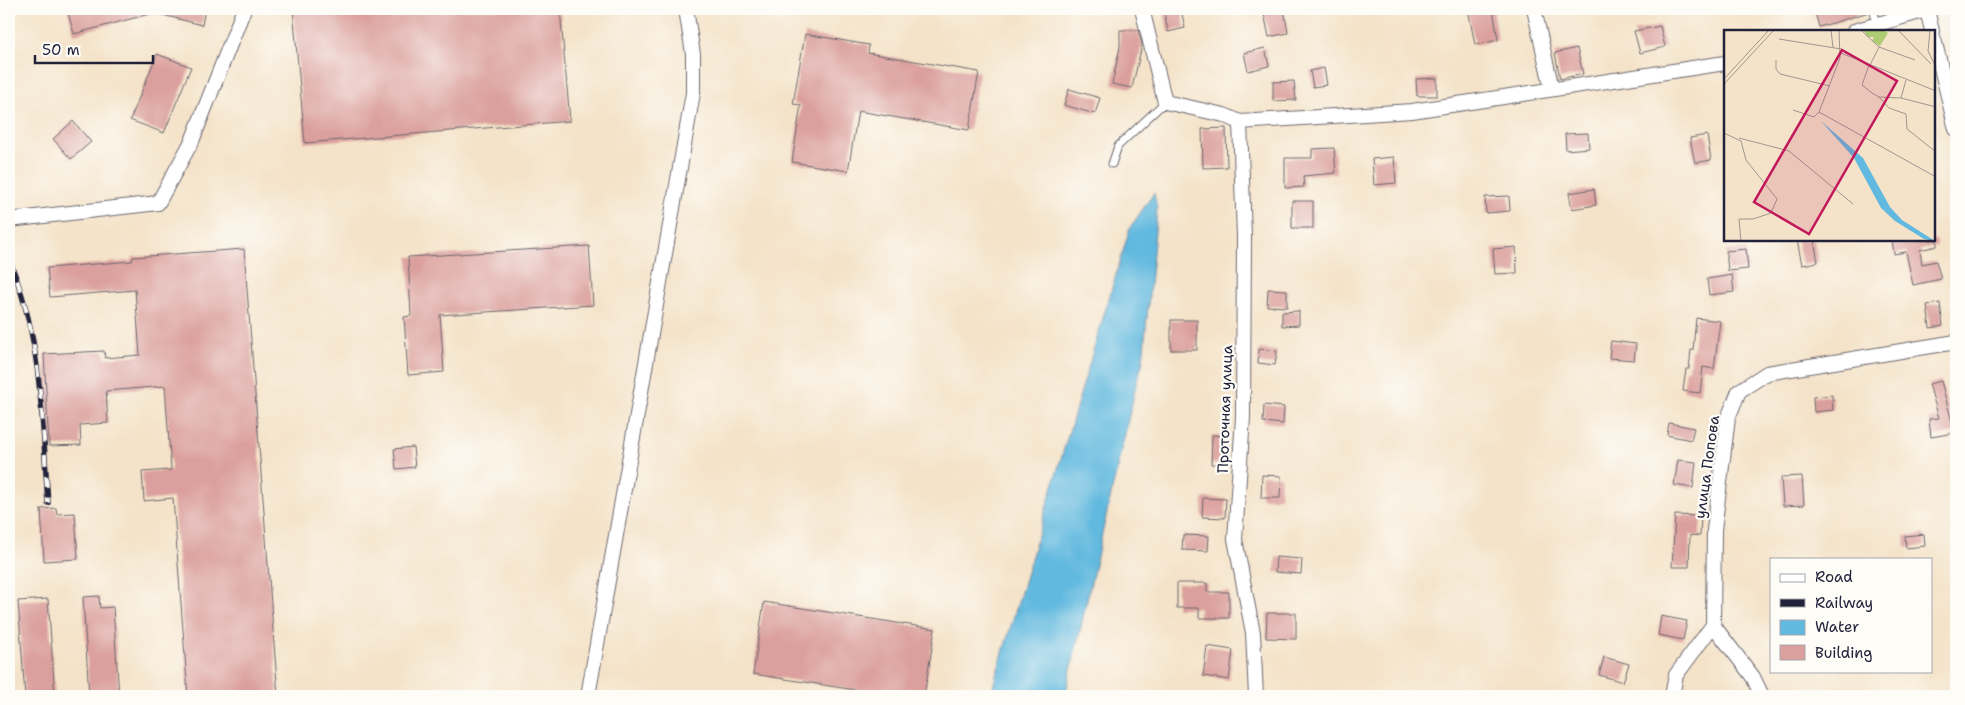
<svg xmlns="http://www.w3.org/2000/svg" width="1965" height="705" viewBox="0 0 1965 705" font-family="'Shantell Sans',sans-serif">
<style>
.water{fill:#62b9df;stroke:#426e8d}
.building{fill:#dba09d}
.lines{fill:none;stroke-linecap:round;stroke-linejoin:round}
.lane-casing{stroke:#6c666d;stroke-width:9}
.street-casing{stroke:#6c666d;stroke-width:16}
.lane{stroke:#fff;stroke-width:7}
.street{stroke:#fff;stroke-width:14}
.rail-casing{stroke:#22223b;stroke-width:5.5}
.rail{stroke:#fdfcf7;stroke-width:4;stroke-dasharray:11;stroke-linecap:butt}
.labels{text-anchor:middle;stroke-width:4.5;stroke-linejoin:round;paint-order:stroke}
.street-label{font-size:15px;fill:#22223b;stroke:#fdfcf7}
.inset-road{fill:none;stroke:#a09690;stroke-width:1}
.view{fill:#c2185b;fill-opacity:0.15;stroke:#c2185b;stroke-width:2.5}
.inset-edge{fill:none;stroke:#22223b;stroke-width:2.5}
</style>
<rect width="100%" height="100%" fill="#fdfcf7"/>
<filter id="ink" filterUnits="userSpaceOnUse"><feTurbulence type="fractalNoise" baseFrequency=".02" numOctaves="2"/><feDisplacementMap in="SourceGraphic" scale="10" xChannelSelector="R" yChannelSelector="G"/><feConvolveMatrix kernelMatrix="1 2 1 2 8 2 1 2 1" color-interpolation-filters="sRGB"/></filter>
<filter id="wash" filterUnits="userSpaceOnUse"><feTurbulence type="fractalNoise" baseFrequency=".0096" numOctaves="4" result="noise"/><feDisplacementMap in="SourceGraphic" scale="20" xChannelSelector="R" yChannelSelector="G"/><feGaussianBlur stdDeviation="1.12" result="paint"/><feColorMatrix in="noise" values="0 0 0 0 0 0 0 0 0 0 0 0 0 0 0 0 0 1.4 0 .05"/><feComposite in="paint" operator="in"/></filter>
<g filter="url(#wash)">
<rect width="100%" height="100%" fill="#f4e3c9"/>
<polygon class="water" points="1154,193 1157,209 1143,361 1137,381 1065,696 990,696 1130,228"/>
<g id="blocks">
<g class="building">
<polygon points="67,9 152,9 153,13 74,34"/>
<polygon points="156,9 205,9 202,25 155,13"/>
<polygon points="293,9 560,9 570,121 305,143"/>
<polygon points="1181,9 1185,28 1168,32 1164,12"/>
<polygon points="1263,9 1284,9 1288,33 1269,37"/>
<polygon points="1468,9 1493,9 1498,40 1475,45"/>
<polygon points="1814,9 1869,9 1869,12 1819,27"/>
<polygon points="1660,26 1665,47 1640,53 1634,31"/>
<polygon points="1120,30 1138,30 1142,45 1132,88 1112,84 1120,47"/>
<polygon points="805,34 869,45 868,53 979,72 969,130 858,111 848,171 792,162 801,105 793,104"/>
<polygon points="1265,48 1269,66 1248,71 1244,53"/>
<polygon points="1577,48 1583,74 1560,79 1555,53"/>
<polygon points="157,54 191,67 164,133 130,120"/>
<polygon points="1324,68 1327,85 1313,87 1310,71"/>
<polygon points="1437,78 1437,96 1417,96 1416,79"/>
<polygon points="1294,81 1296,100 1273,101 1273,82"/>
<polygon points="1069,89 1100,98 1095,114 1064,105"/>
<polygon points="73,121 91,142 71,159 53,139"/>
<polygon points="1226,128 1227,167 1203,168 1202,129"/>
<polygon points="1588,133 1589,148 1566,150 1565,134"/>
<polygon points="1707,135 1711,160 1695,163 1690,138"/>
<polygon points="1334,148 1336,173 1303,176 1304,187 1285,188 1285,158 1312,158 1312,149"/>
<polygon points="1394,157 1396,183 1374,185 1372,159"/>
<polygon points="1594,189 1596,205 1572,209 1569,193"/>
<polygon points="1509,196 1510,211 1486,213 1485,197"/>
<rect x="1292" y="201" width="21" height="27"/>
<polygon points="1797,240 1814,240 1818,262 1802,265"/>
<polygon points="1892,240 1937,240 1937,246 1920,250 1922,264 1936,261 1941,279 1913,285 1906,252 1894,254"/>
<polygon points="589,246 593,305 440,315 444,372 408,375 404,317 411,316 408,257"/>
<polygon points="1516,247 1517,273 1495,274 1493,249"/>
<polygon points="244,249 278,696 188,696 173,498 144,501 142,472 171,470 165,386 106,391 108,423 80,425 81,445 49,446 44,354 104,351 105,358 140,355 135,290 50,297 47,268 132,261 133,257"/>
<polygon points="1746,249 1748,269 1728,271 1726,251"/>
<polygon points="1732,275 1734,292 1709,295 1707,279"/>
<polygon points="1268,289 1287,290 1287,307 1267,306"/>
<polygon points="1940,303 1943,326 1930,328 1927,305"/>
<polygon points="1299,311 1299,325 1282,326 1282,312"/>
<polygon points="1696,318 1720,321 1714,369 1703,367 1700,393 1683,391 1686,369 1689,369 1691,350 1693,350"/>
<rect x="1171" y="320" width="26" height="30"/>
<polygon points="1611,341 1636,344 1634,360 1609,358"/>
<polygon points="1259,349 1277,351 1275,365 1258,363"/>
<polygon points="1941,381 1955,433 1931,437 1929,419 1939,418 1929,384"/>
<polygon points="1832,395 1833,410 1814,412 1813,397"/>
<polygon points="1264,405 1284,407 1283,424 1263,422"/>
<polygon points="1669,423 1694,428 1691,440 1667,435"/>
<polygon points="1212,435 1227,436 1226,464 1211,464"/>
<polygon points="413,447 415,467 396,469 394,449"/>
<polygon points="1678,460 1696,462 1693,488 1674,485"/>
<polygon points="1262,475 1281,476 1280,498 1261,498"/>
<polygon points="1802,476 1804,505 1783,506 1781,477"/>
<polygon points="1203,498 1226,499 1225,518 1202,517"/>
<polygon points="56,508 57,514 75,513 78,559 44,561 41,509"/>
<polygon points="1675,515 1701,516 1700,536 1690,535 1689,567 1672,567"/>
<polygon points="1924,534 1925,546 1906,548 1905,536"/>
<polygon points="1183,535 1209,536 1208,551 1182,550"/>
<polygon points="1276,557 1302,559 1301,574 1275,572"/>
<polygon points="1177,583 1207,583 1207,592 1229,592 1229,618 1199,618 1199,608 1177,608"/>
<polygon points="99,596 100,608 113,607 119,696 89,696 83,597"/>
<polygon points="48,599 55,696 25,696 18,601"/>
<polygon points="764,602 935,629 924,696 894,696 753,674"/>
<polygon points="1267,613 1296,613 1296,639 1266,638"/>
<polygon points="1661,616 1687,621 1683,640 1658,635"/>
<polygon points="1207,646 1233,650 1229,680 1203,676"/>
<polygon points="1604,657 1629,664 1623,682 1599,675"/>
</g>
</g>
</g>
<g filter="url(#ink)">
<use href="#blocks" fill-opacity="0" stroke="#6c666d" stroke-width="1"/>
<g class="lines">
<defs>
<g id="lane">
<polyline points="1874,9 1876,25"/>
<polyline points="1112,164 1118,146 1165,102"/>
</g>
<g id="street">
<polyline points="1142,9 1165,102 1224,115 1240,122 1412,111 1725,63"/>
<polyline points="1534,9 1552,89"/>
<polyline points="1927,10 1932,31"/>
<polyline points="1854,31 1930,9"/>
<polyline points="1934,39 1956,129"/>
<polyline points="1240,122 1244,237 1243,417 1235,539 1253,633 1256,696"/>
<polyline points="9,220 158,203 192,141 244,9"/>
<polyline points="588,696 693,93 693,54 686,9"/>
<polyline points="1672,696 1676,675 1713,625"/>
<polyline points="1762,696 1753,677 1713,625 1714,530 1728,418 1739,391 1767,373 1956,342"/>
</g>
</defs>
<use href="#lane" class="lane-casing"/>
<use href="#street" class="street-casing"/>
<use href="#lane" class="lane"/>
<use href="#street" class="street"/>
<defs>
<path id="rail" d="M 9,260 C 42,335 42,422 48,503"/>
</defs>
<use href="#rail" class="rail-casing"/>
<use href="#rail" class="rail"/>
</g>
</g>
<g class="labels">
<g class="street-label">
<text transform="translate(1225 409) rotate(-88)" y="5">Проточная улица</text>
<text transform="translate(1707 467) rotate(-82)" y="5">улица Попова</text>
</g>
</g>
<g transform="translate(1724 30)">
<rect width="211" height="211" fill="#f4e3c9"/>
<path d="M 140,0 L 159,0 L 164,3 L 156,16 L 148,11 L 150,7 L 143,7 Z" fill="#aecc73"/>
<path d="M 97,91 L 139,128 L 166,177 L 178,190 L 211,211 L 200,209 L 171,191 L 157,178 L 130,128 Z" fill="#62b9df"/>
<path class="inset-road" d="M 107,0 L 109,18M 137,0 L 155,17 L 191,30M 174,0 L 207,34M 206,0 L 204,21 L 212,37M 55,9 L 117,19M 117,23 L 212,61M 52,30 L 52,39 L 56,44 L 106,56M 145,35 L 138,55 L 148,63 L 155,67 L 177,68 L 212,77M 146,35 L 155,17M 0,49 L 45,0M 0,54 L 50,0M 155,67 L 165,78 L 182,84 L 183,99 L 212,122M 177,68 L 182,50M 69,80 L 90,87 L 95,82 L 116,28 L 115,0M 95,82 L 212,147M 0,103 L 17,111 L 22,130 L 53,169 L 47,183 L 29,189 L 15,189 L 17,212M 15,108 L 65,121 L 129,174"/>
<path class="view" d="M 118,20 L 173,51 L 85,204 L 30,172 Z"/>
<rect width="211" height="211" class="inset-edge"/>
</g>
<rect width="1965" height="705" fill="none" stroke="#fdfcf7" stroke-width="30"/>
<rect x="1770" y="558" width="162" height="115" fill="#fdfcf7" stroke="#a5a5ac"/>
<rect x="1780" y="574" width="25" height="8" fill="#ffffff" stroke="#a5a5ac"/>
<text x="1815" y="582" font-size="15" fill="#22223b">Road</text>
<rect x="1780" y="599" width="25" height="8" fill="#22223b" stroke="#a5a5ac"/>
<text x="1815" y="608" font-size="15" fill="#22223b">Railway</text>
<rect x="1780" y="620" width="25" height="15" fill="#62b9df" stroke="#a5a5ac"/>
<text x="1815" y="632" font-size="15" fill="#22223b">Water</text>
<rect x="1780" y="645" width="25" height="15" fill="#dba09d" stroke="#a5a5ac"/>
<text x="1815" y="658" font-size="15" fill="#22223b">Building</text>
<path d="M35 55v8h118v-8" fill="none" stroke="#22223b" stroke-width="2.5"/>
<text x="42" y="55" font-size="15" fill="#22223b" stroke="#fdfcf7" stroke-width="4" paint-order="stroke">50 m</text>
</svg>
